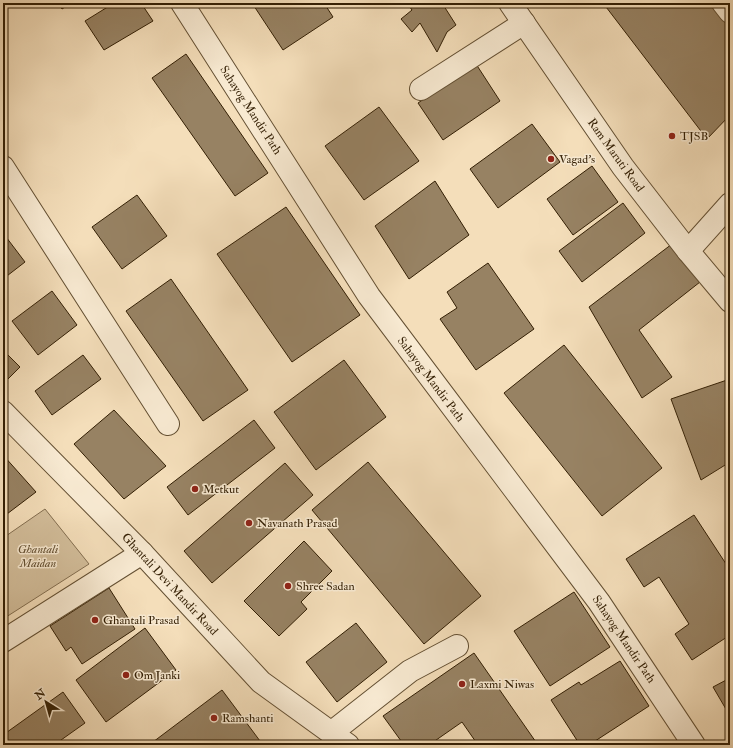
<svg xmlns="http://www.w3.org/2000/svg" width="733" height="748" viewBox="0 0 733 748" font-family="'IM FELL Double Pica',serif">
<style>
.green{fill:#d3be9b;stroke:#836e50}
.building{fill:#978263;stroke:#331f04}
.lines{fill:none;stroke-linecap:round;stroke-linejoin:round}
.minor-casing{stroke:#634f32;stroke-width:24}
.minor{stroke:#f8ead2;stroke-width:22}
.poi-dot{fill:#8f2418;stroke:#f8ead2;stroke-width:1.5}
.labels{text-anchor:middle;stroke-width:3;stroke-linejoin:round;paint-order:stroke}
.street-label{font-size:12px;fill:#331f04;stroke:#f8ead2}
.poi-label{font-size:12px;fill:#331f04;stroke:#f8ead2;text-anchor:start}
.park-label{font-size:12px;font-style:italic;fill:#634f31;stroke:#f8ead2}
</style>
<rect width="100%" height="100%" fill="#f4deba"/>
<filter id="stains"><feTurbulence type="fractalNoise" baseFrequency=".005" numOctaves="4"/><feColorMatrix values="0 0 0 0 .2 0 0 0 0 .09 0 0 0 0 .02 0 0 0 .5 -.17"/></filter>
<radialGradient id="worn" r=".72"><stop offset=".6" stop-color="#630" stop-opacity="0"/><stop offset="1" stop-color="#630" stop-opacity=".3"/></radialGradient>
<polygon class="green" points="45,509 89,564 3,619 3,538"/>
<g class="building">
<polygon points="58,3 71,3 62,9"/>
<polygon points="114,3 141,3 153,21 104,50 85,21"/>
<polygon points="252,3 324,3 333,17 283,50"/>
<polygon points="407,3 442,3 456,25 447,32 437,52 420,23 412,32 401,19 412,10"/>
<polygon points="603,3 730,3 730,115 707,139"/>
<polygon points="186,54 268,173 235,196 152,78"/>
<polygon points="476,64 500,101 443,140 418,103"/>
<polygon points="379,107 419,161 364,200 325,146"/>
<polygon points="532,124 560,162 498,208 470,169"/>
<polygon points="592,166 618,202 573,235 547,199"/>
<polygon points="435,181 469,235 409,279 375,226"/>
<polygon points="137,195 167,236 122,269 92,227"/>
<polygon points="623,203 645,233 582,282 559,251"/>
<polygon points="286,207 360,315 292,362 217,254"/>
<polygon points="3,233 25,262 3,279"/>
<polygon points="672,244 700,282 639,330 672,377 642,398 589,307"/>
<polygon points="488,263 534,329 476,370 440,319 457,308 447,292"/>
<polygon points="171,279 248,390 203,421 126,311"/>
<polygon points="52,291 77,325 38,355 12,321"/>
<polygon points="564,345 662,468 602,516 504,393"/>
<polygon points="3,350 20,367 5,382 3,380"/>
<polygon points="83,355 101,379 52,415 35,391"/>
<polygon points="344,360 386,417 316,470 274,412"/>
<polygon points="730,379 730,462 701,480 671,399"/>
<polygon points="114,410 166,466 124,499 74,444"/>
<polygon points="254,420 275,448 188,515 167,487"/>
<polygon points="3,455 36,492 3,517"/>
<polygon points="368,462 481,596 424,644 312,510"/>
<polygon points="285,463 313,495 212,583 184,551"/>
<polygon points="694,515 730,570 730,635 692,660 675,634 689,624 659,577 644,587 626,559"/>
<polygon points="304,541 332,571 301,602 307,609 279,636 244,601"/>
<polygon points="109,588 135,629 82,664 71,647 66,651 50,626"/>
<polygon points="574,592 610,647 550,686 514,631"/>
<polygon points="356,623 387,662 337,702 306,662"/>
<polygon points="145,628 176,670 106,722 76,680"/>
<polygon points="474,653 538,745 478,745 462,722 429,745 404,745 383,716"/>
<polygon points="620,661 649,706 589,745 580,745 551,700 579,682 581,685"/>
<polygon points="730,678 730,716 713,687"/>
<polygon points="222,690 263,745 149,745"/>
<polygon points="63,692 85,723 54,745 3,745 3,735"/>
</g>
<g class="lines">
<defs>
<g id="minor">
<polyline points="182,3 369,296 599,602 694,745"/>
<polyline points="510,3 623,167 688,251 730,301"/>
<polyline points="723,3 730,12"/>
<polyline points="421,89 524,23"/>
<polyline points="3,167 168,424"/>
<polyline points="688,251 730,204"/>
<polyline points="3,412 142,553 261,682 348,745"/>
<polyline points="3,641 142,553"/>
<polyline points="331,733 410,671 457,646"/>
</g>
</defs>
<use href="#minor" class="minor-casing"/>
<use href="#minor" class="minor"/>
</g>
<g class="poi-dot">
<circle cx="672" cy="136" r="4"/>
<circle cx="551" cy="159" r="4"/>
<circle cx="195" cy="489" r="4"/>
<circle cx="249" cy="523" r="4"/>
<circle cx="288" cy="586" r="4"/>
<circle cx="95" cy="620" r="4"/>
<circle cx="126" cy="675" r="4"/>
<circle cx="462" cy="684" r="4"/>
<circle cx="214" cy="718" r="4"/>
</g>
<g class="labels">
<g class="street-label">
<text transform="translate(251 110) rotate(57)" y="4">Sahayog Mandir Path</text>
<text transform="translate(616 155) rotate(54)" y="4">Ram Maruti Road</text>
<text transform="translate(431 379) rotate(53)" y="4">Sahayog Mandir Path</text>
<text transform="translate(170 584) rotate(47)" y="4">Ghantali Devi Mandir Road</text>
<text transform="translate(624 639) rotate(56)" y="4">Sahayog Mandir Path</text>
</g>
<g class="poi-label">
<text x="680" y="140">TJSB</text>
<text x="559" y="163">Vagad's</text>
<text x="203" y="493">Metkut</text>
<text x="257" y="527">Navanath Prasad</text>
<text x="296" y="590">Shree Sadan</text>
<text x="103" y="624">Ghantali Prasad</text>
<text x="134" y="679">Om Janki</text>
<text x="470" y="688">Laxmi Niwas</text>
<text x="222" y="722">Ramshanti</text>
</g>
<g class="park-label">
<text x="38" y="553">Ghantali<tspan x="38" dy="14">Maidan</tspan></text>
</g>
</g>
<rect width="733" height="748" fill="none" stroke="#f4deba" stroke-width="16"/>
<rect x="4" y="4" width="725" height="740" fill="none" stroke="#331f04" stroke-width="2"/>
<rect x="8" y="8" width="717" height="732" fill="none" stroke="#331f04"/>
<g transform="translate(46 702) rotate(323)" stroke="#f8ead2" stroke-width="3" paint-order="stroke">
<path d="M0-3L7 15L0 10L-7 15Z" fill="#331f04"/>
<text y="-6" font-size="11" font-weight="bold" text-anchor="middle" fill="#331f04">N</text>
</g>
<rect width="100%" height="100%" filter="url(#stains)"/>
<rect width="100%" height="100%" fill="url(#worn)"/>
</svg>
